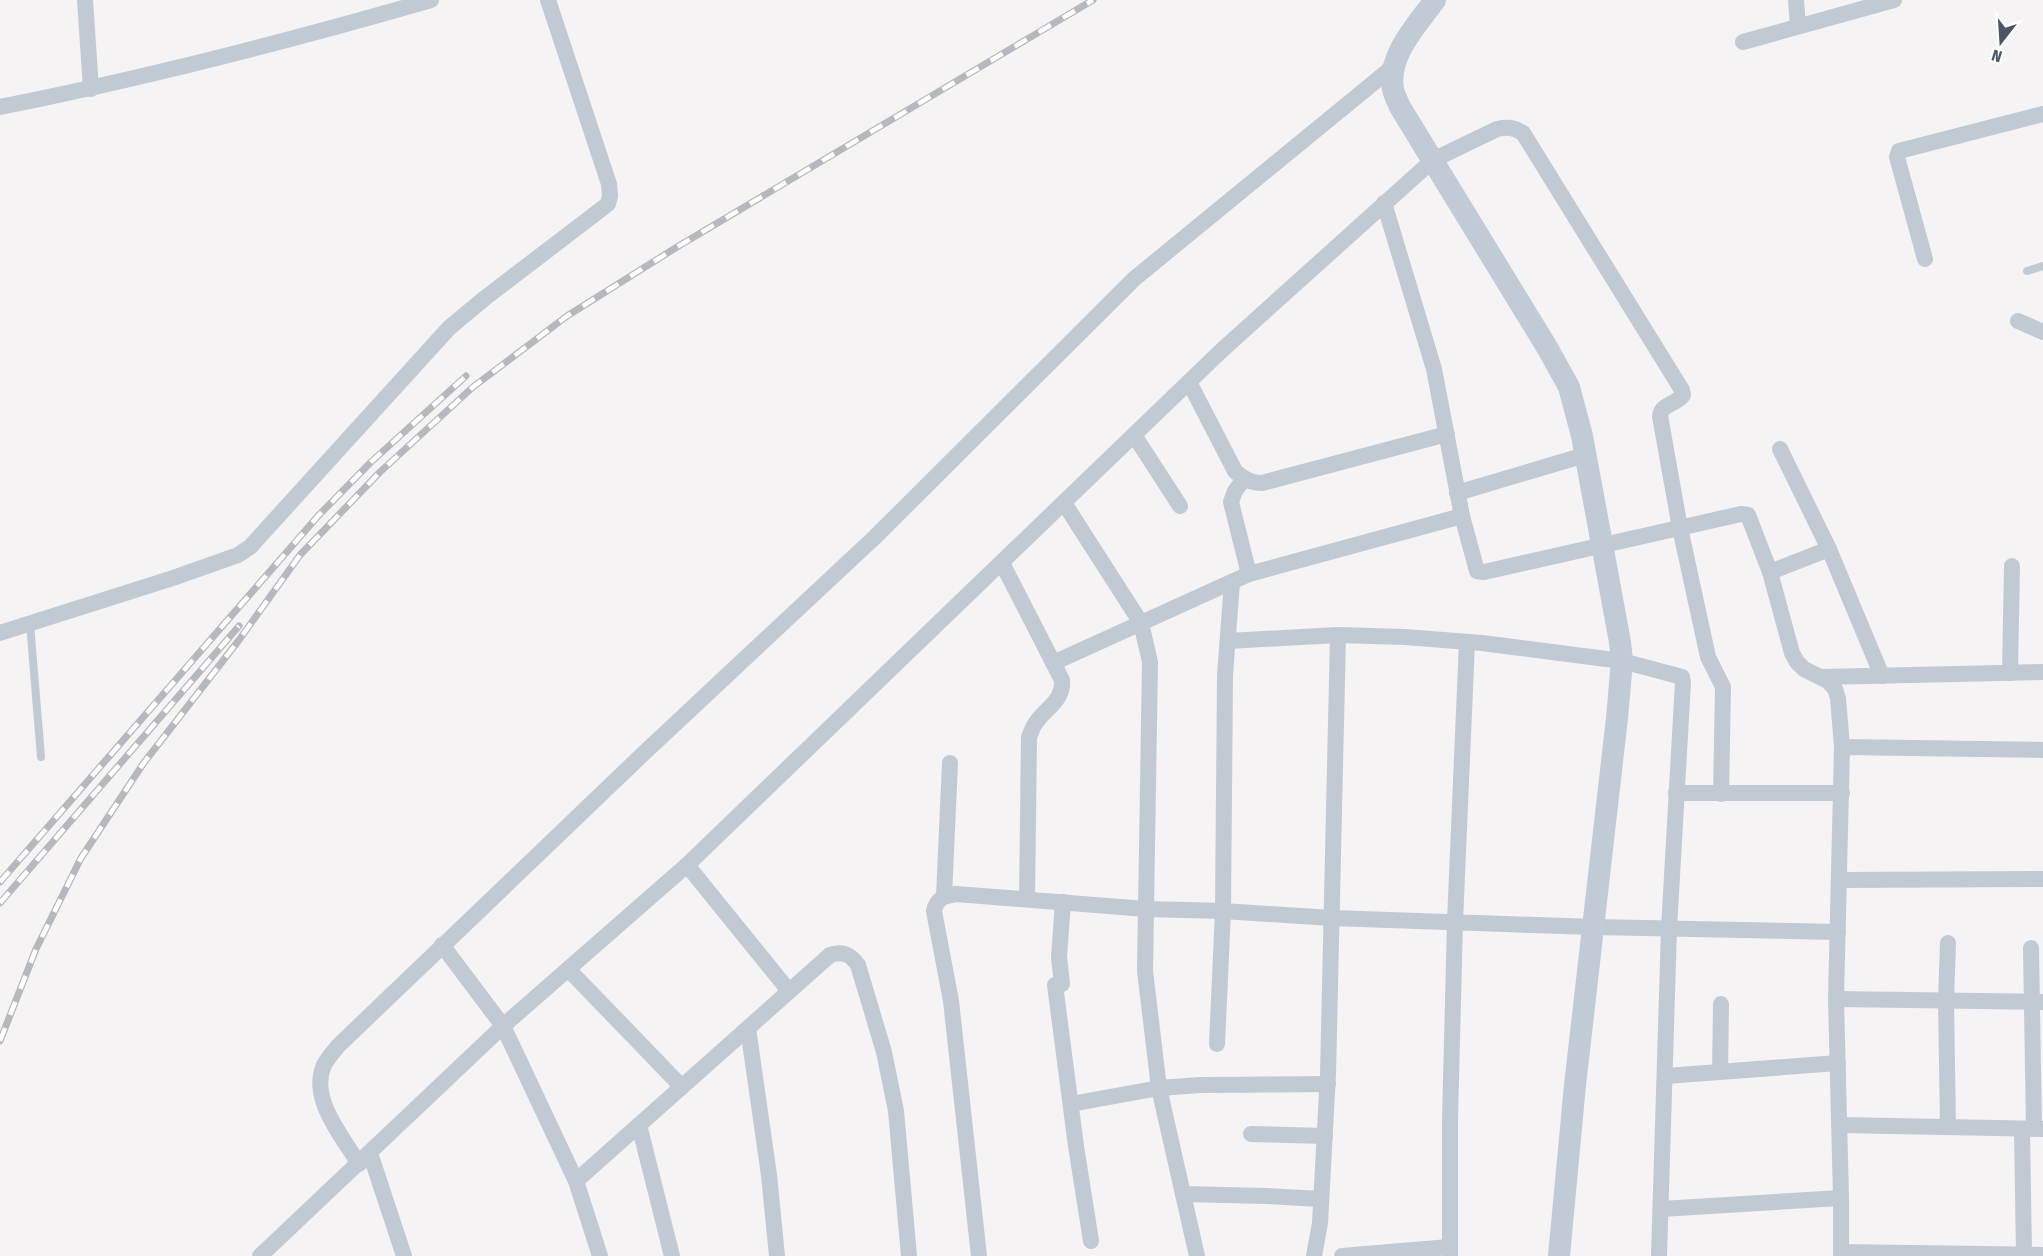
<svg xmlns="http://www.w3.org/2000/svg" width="2043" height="1256" viewBox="0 0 2043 1256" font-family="'Fira Sans Condensed',sans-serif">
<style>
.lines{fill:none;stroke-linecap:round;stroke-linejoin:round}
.lane{stroke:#c1cad2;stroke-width:8}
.street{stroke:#c1cad2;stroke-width:16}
.secondary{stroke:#c1cbd6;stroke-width:22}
.rail-casing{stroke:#b5b8bd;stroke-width:7}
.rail{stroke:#fff;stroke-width:4.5;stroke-dasharray:14;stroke-linecap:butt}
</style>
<rect width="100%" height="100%" fill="#f5f3f3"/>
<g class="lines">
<g class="lane">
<polyline points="2027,271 2043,266"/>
<polyline points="30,624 41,757"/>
</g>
<g class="street">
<polyline points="85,0 91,89"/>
<polyline points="1796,0 1798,26"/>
<polyline points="1743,42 1894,0"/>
<path d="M 0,107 C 145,78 289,41 431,0"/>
<polyline points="1384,203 1434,369 1462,516 1477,571 1484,572 1741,514 1748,515 1770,572 1792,653 1797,662 1804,669 1828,681 1835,689 1838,698 1842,747 1836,999 1841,1198 1841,1256"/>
<polyline points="1925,259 1897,157 1899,151 2043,114"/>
<polyline points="2018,321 2043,332"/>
<path d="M 1189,382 L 1235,471 C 1244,479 1251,483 1262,483 L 1447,434"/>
<polyline points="1134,435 1180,506"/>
<polyline points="1780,449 1829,549 1882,676"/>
<polyline points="1244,479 1235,491 1231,502 1249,574"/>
<polyline points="1457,493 1585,455"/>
<polyline points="1064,503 1141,623 1150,662 1145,971 1159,1088 1197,1256"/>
<path d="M 1002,563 L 1062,680 C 1064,701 1045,708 1035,724 C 1032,728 1031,733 1029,737 L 1027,899"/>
<polyline points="1770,572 1829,549"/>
<polyline points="0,633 173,578 238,555 250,547 449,328 485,298 608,204 610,196 609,184 548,0"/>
<polyline points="1228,641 1338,635 1405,637 1482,643 1622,661 1682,677 1683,682 1669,929 1659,1256"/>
<polyline points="1053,663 1249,574 1462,516"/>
<polyline points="2010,673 2012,566"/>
<polyline points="1821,677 2043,672"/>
<polyline points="1842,747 2043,750"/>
<polyline points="1676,793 1842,793"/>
<polyline points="687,865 789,991"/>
<polyline points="1840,880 2043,879"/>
<polyline points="944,896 950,763"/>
<polyline points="442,945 503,1026 576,1181 600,1256"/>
<polyline points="2031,948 2034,1129"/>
<polyline points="568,969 682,1087"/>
<polyline points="1062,984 1059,957 1063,902"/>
<polyline points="1055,985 1076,1146 1091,1241"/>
<polyline points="1836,999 2043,1002"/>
<polyline points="748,1028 769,1175 777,1256"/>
<polyline points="1217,1044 1223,911 1225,675 1232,582"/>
<polyline points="1720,1072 1721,1004"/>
<polyline points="1666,1076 1838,1063"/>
<polyline points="1071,1104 1159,1088 1200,1085 1328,1084"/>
<polyline points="639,1125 672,1256"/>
<polyline points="1839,1125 2043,1129"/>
<polyline points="1948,1127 1946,1000 1948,943"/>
<polyline points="2022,1129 2024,1254"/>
<polyline points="1251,1134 1325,1136"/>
<polyline points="370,1153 404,1256"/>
<path d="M 359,1164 C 342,1136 309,1098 324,1065 C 327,1059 333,1052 338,1046 L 644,753 L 875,537 L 1134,279 L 1394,66"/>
<path d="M 576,1181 L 830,955 C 843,951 850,954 858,965 L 884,1052 L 896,1111 L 909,1256"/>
<polyline points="1183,1194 1266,1196 1321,1199"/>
<polyline points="1661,1209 1841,1198"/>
<polyline points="1841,1252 2043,1255"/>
<path d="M 260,1256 L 503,1026 L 687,865 L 1221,351 L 1433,160 L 1497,129 C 1507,127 1514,127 1523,133 L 1682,390 L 1683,395 C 1677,404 1661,404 1660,416 L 1680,528 L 1708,657 L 1723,687 L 1721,794"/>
<path d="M 979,1256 L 951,1001 L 934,911 C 937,898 944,896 956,894 L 1146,909 L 1223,911 L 1332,918 L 1593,927 L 1838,932"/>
<polyline points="1314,1256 1320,1223 1328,1074 1338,635"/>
<polyline points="1342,1256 1449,1247"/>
<polyline points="1450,1256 1450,1120 1455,922 1467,642"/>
</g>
<path class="secondary" d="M 1435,0 C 1417,25 1387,56 1393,89 C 1394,95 1398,102 1400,107 L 1548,349 L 1569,387 L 1582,436 L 1620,642 L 1622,661 L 1617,718 L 1575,1085 L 1559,1256"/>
<defs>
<g id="rail">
<polyline points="0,882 318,516 371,462 466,376"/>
<polyline points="0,903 239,626"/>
<polyline points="0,1041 36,949 81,858 143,764 239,640 300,555 380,472 473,387 567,316 677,247 1093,0"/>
</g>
</defs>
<use href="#rail" class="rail-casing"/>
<use href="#rail" class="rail"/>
</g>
<g transform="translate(2001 42) rotate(197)" stroke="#ffffff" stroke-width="4.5" paint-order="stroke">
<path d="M0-4.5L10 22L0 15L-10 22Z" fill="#4a5661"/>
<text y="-9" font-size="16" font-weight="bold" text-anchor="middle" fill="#4a5661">N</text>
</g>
</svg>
